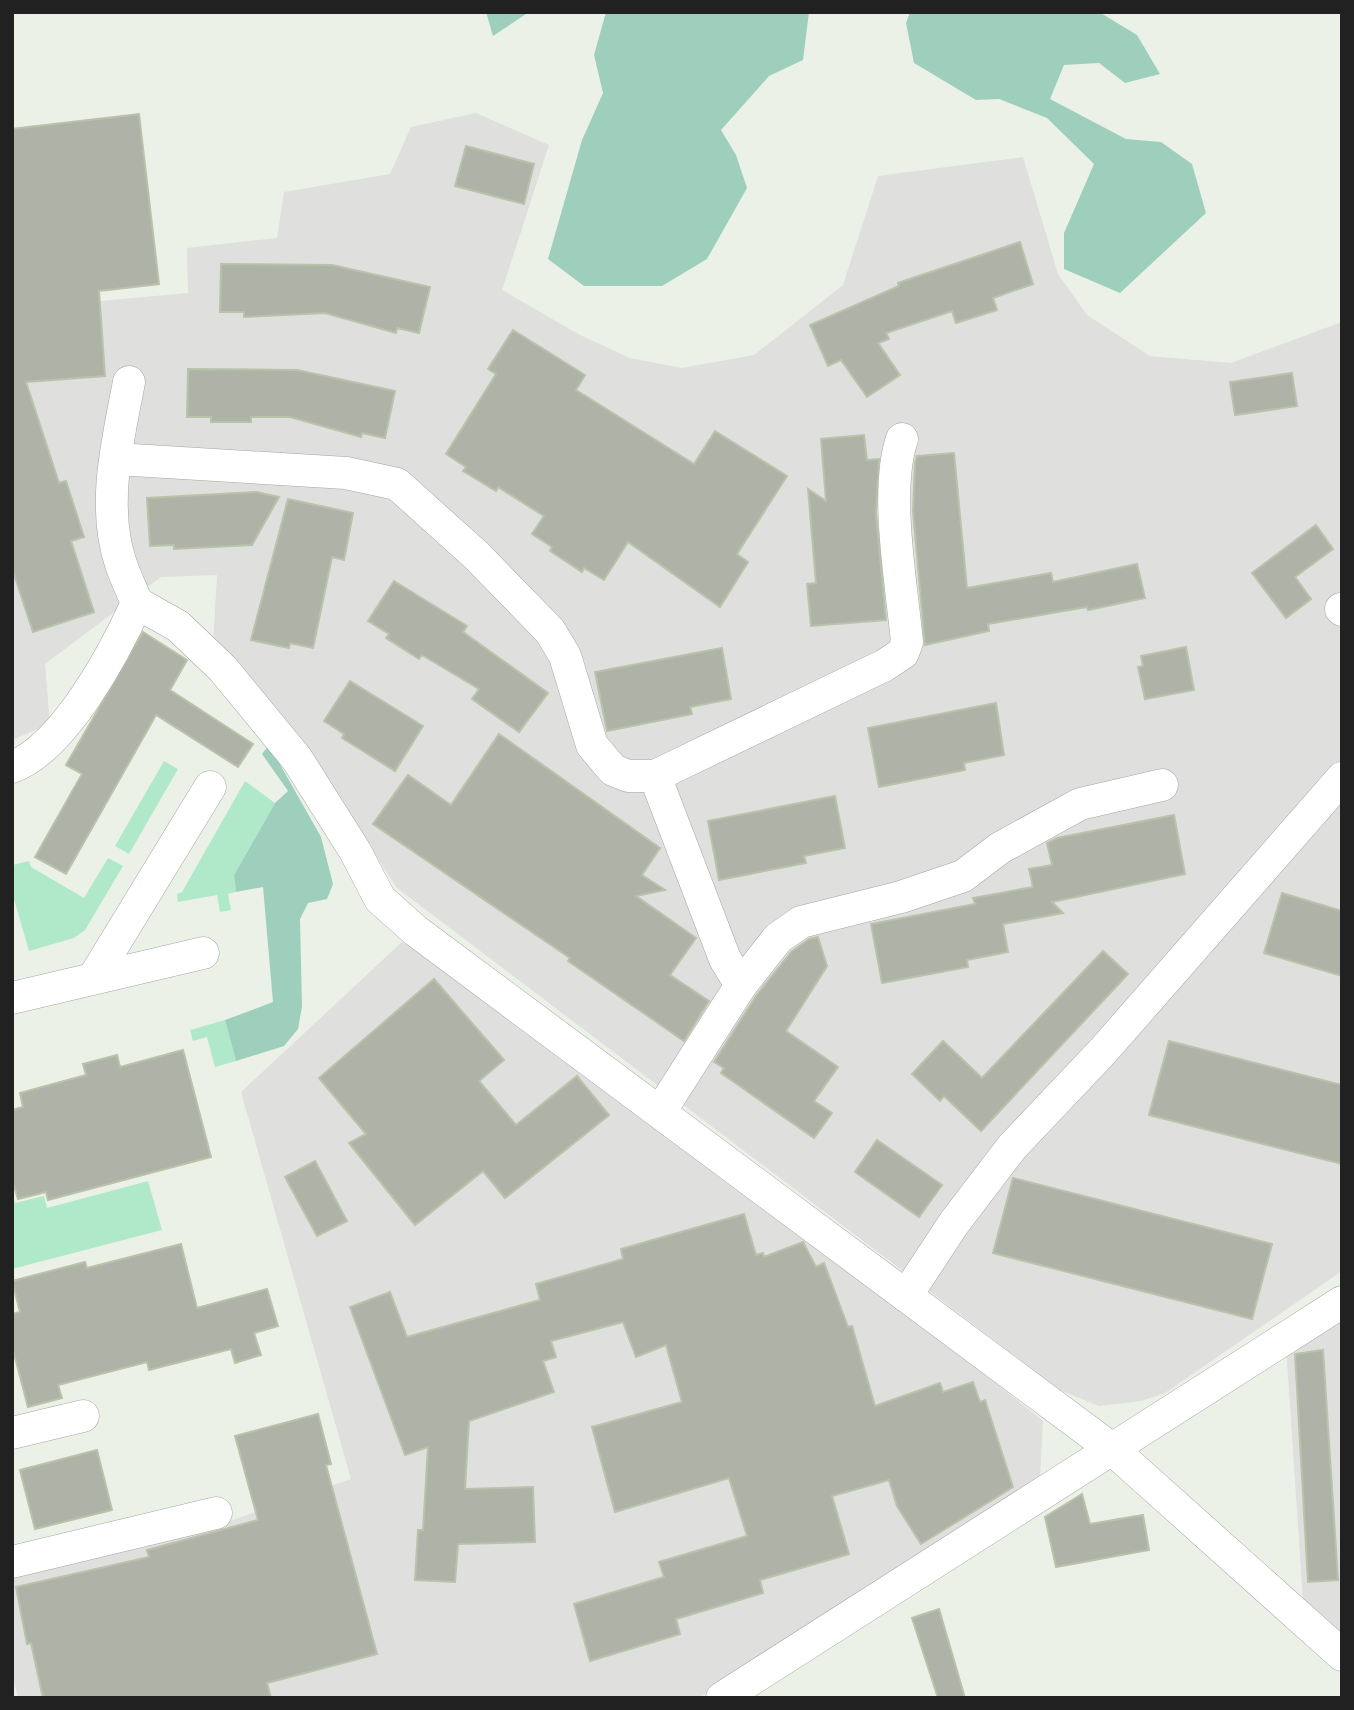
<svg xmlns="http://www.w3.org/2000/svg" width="1354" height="1710" viewBox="0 0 1354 1710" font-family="'Asap Condensed',sans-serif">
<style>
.residential{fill:#dfdfde}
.grass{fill:#b0e9c9}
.forest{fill:#9ecfbd}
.building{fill:#afb3a7;stroke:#b9c2aa;stroke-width:2}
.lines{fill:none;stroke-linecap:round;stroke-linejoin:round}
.street-casing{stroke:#a5a5a5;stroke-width:33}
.street{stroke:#fff;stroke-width:32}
</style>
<rect width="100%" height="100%" fill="#ecf1e8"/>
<g class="residential">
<polygon points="476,113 549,145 502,290 580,335 630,358 682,368 754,355 843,285 878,176 1023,157 1058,274 1087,315 1150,356 1231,363 1342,322 1342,1271 1165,1393 1141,1401 1099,1406 1060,1390 397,888 304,745 213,645 217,575 161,577 45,664 50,724 12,740 12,309 188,293 187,248 277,238 284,192 390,174 411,127"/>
<polygon points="402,942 539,1037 881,1291 1043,1421 1040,1477 699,1698 18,1698 12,1673 12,1573 233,1520 351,1479 241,1092"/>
<polygon points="1342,1311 1342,1639 1303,1601 1286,1346"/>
</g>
<g class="grass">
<polygon points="164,761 178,769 129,854 115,846"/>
<polygon points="245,781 275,803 234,875 236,892 228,894 231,910 220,912 217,895 178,902 177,894 182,892"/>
<polygon points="108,858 123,866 85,930 74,938 29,951 12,892 12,865 29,861 31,867 84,898"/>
<polygon points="225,1020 236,1061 215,1067 207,1037 193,1041 190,1030"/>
<polygon points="148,1181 162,1230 12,1269 12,1194 15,1203 44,1196 47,1208"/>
</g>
<g class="forest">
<polygon points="486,12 529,12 493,36"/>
<polygon points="606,12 809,12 803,60 769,76 721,130 736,155 747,188 707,259 662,286 584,286 548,259 582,140 603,93 594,55"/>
<polygon points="910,12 1099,12 1137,35 1160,74 1125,83 1099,63 1064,65 1050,99 1126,139 1161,142 1192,164 1206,213 1120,293 1064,269 1064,233 1094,164 1047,118 999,99 976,100 914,63 906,23"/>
<polygon points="269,745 321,837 333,884 327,899 308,903 300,919 302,1007 298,1029 284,1046 236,1061 225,1020 273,1002 263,887 236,892 234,875 275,803 288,791 262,754"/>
</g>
<g class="building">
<polygon points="139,114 159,284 99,291 105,376 26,382 59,483 66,481 84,537 71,541 94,612 33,632 12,568 12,129"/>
<polygon points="466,146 534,164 524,204 455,186"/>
<polygon points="1020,242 1033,284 993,298 997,310 956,323 952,311 886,333 889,339 878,343 900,375 867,397 841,360 828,366 810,325 899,286 898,283"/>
<polygon points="221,264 332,265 430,287 419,333 397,328 396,333 325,313 244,317 244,312 220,312"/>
<polygon points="513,330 585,375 576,390 694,464 715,431 787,476 737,554 748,562 720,607 628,542 604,580 584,568 582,572 550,551 552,547 532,534 544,516 498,487 496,491 463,471 466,467 446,454 496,374 488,369"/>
<polygon points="188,369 297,370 395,391 385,438 362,433 361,437 290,417 251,417 251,422 211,422 211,417 187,417"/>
<polygon points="1292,373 1297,406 1235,415 1230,382"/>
<polygon points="864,435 867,460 879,459 876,513 886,620 811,626 807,584 816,583 808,489 826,501 821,439"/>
<polygon points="954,453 967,588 1051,573 1053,582 1137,564 1145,598 1088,610 1087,607 988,624 989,631 925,645 913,511 915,463 917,456"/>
<polygon points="256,492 279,497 252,545 174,549 174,545 150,546 147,498"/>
<polygon points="288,499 353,513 344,560 332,557 313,648 290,643 289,648 251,640"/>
<polygon points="1316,525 1333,549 1295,577 1311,599 1286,618 1252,573"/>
<polygon points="394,581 467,626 463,632 548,693 519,732 472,699 479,689 422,655 419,659 386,638 389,634 368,621"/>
<polygon points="143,632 187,660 170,690 253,744 238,767 156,715 66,874 35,857 82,774 66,765"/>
<polygon points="1186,647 1194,690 1145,699 1138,667 1143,666 1141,656"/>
<polygon points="722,648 731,699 690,707 692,714 607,731 595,672"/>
<polygon points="350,681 423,726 395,771 342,738 344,734 324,721"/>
<polygon points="996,703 1004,755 964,763 965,770 879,787 868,728"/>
<polygon points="499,734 660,848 642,875 665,890 636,896 696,938 670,975 709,1001 684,1041 568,961 570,958 373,824 408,775 451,805"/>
<polygon points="835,796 845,848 804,856 806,863 719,880 708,821"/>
<polygon points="1174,815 1185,874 1052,902 1063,913 1003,924 1008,952 967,960 968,967 882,983 871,924 975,904 973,898 1033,887 1029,869 1052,865 1047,843 1057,838"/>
<polygon points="1282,893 1342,911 1342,976 1264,953"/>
<polygon points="818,937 827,966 786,1031 838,1067 814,1101 832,1113 814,1138 721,1073 724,1068 714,1062 756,996 791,952 809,939"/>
<polygon points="1103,951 1128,974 981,1131 944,1096 940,1101 912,1074 943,1041 982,1078"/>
<polygon points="434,979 504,1060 479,1081 516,1125 577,1076 609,1115 505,1198 483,1171 415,1225 349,1143 366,1134 319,1078"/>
<polygon points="1169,1041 1342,1085 1342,1164 1149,1115"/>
<polygon points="183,1050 211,1157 48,1200 46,1192 18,1199 12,1179 12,1110 23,1107 20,1093 86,1075 83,1064 117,1055 120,1067"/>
<polygon points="877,1140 942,1185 919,1217 855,1172"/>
<polygon points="315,1161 347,1221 317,1236 285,1177"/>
<polygon points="1013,1178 1272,1244 1252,1319 993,1253"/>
<polygon points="744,1214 756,1255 763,1253 764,1257 803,1242 816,1267 824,1263 848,1327 852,1326 875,1406 940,1383 943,1392 973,1382 980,1402 985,1400 1013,1487 921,1544 897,1506 889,1480 832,1496 849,1554 760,1580 763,1593 676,1619 680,1634 590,1661 574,1604 664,1577 659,1562 747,1536 729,1478 615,1512 592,1427 682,1402 666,1345 636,1357 623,1322 551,1341 556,1357 543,1361 554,1392 469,1421 465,1489 533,1487 535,1542 458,1544 455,1582 415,1580 418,1530 423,1530 428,1447 405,1455 350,1307 390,1292 407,1337 540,1300 536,1284 623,1259 621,1249"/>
<polygon points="181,1244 197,1308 267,1289 278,1326 254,1333 261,1355 235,1363 231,1349 149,1370 147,1362 58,1385 62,1398 28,1407 12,1346 12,1314 20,1312 12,1281 85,1262 87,1268"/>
<polygon points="1323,1350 1338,1580 1308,1582 1295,1354"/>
<polygon points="318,1414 331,1464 326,1465 377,1654 267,1683 271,1698 43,1698 31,1643 27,1644 16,1587 149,1557 147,1550 258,1520 235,1436"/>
<polygon points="97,1450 112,1510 35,1529 20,1470"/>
<polygon points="1082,1494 1090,1524 1143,1515 1149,1550 1056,1567 1045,1517"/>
<polygon points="939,1609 965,1698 938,1698 912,1618"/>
</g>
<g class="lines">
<defs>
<g id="street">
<polyline points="116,459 346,473 397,484 476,555 550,631 565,656 592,745 613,770 628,776 655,776 725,959 741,985"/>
<polyline points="137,603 178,626 223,669 297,759 355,851 380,899 416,931 1112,1449 1342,1655"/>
<polyline points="1341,609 1342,610"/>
<path d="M 12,767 C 64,748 115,652 137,603 C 132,590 125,577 121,564 C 101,506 118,440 129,382"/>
<path d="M 655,776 L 885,665 L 903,653 L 907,642 C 902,587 884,491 902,439"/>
<polyline points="94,977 210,787"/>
<polyline points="12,998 203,953"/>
<polyline points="660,1112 741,985 778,938 801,922 901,897 963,876 1000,848 1080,804 1162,785"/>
<polyline points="906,1296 954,1223 1012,1147 1103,1051 1342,778"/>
<polyline points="12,1433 83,1416"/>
<polyline points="12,1562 216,1513"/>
<polyline points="722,1698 1342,1302"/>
</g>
</defs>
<use href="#street" class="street-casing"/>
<use href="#street" class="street"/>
</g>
<rect width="1354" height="1710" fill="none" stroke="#212121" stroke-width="28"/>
</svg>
